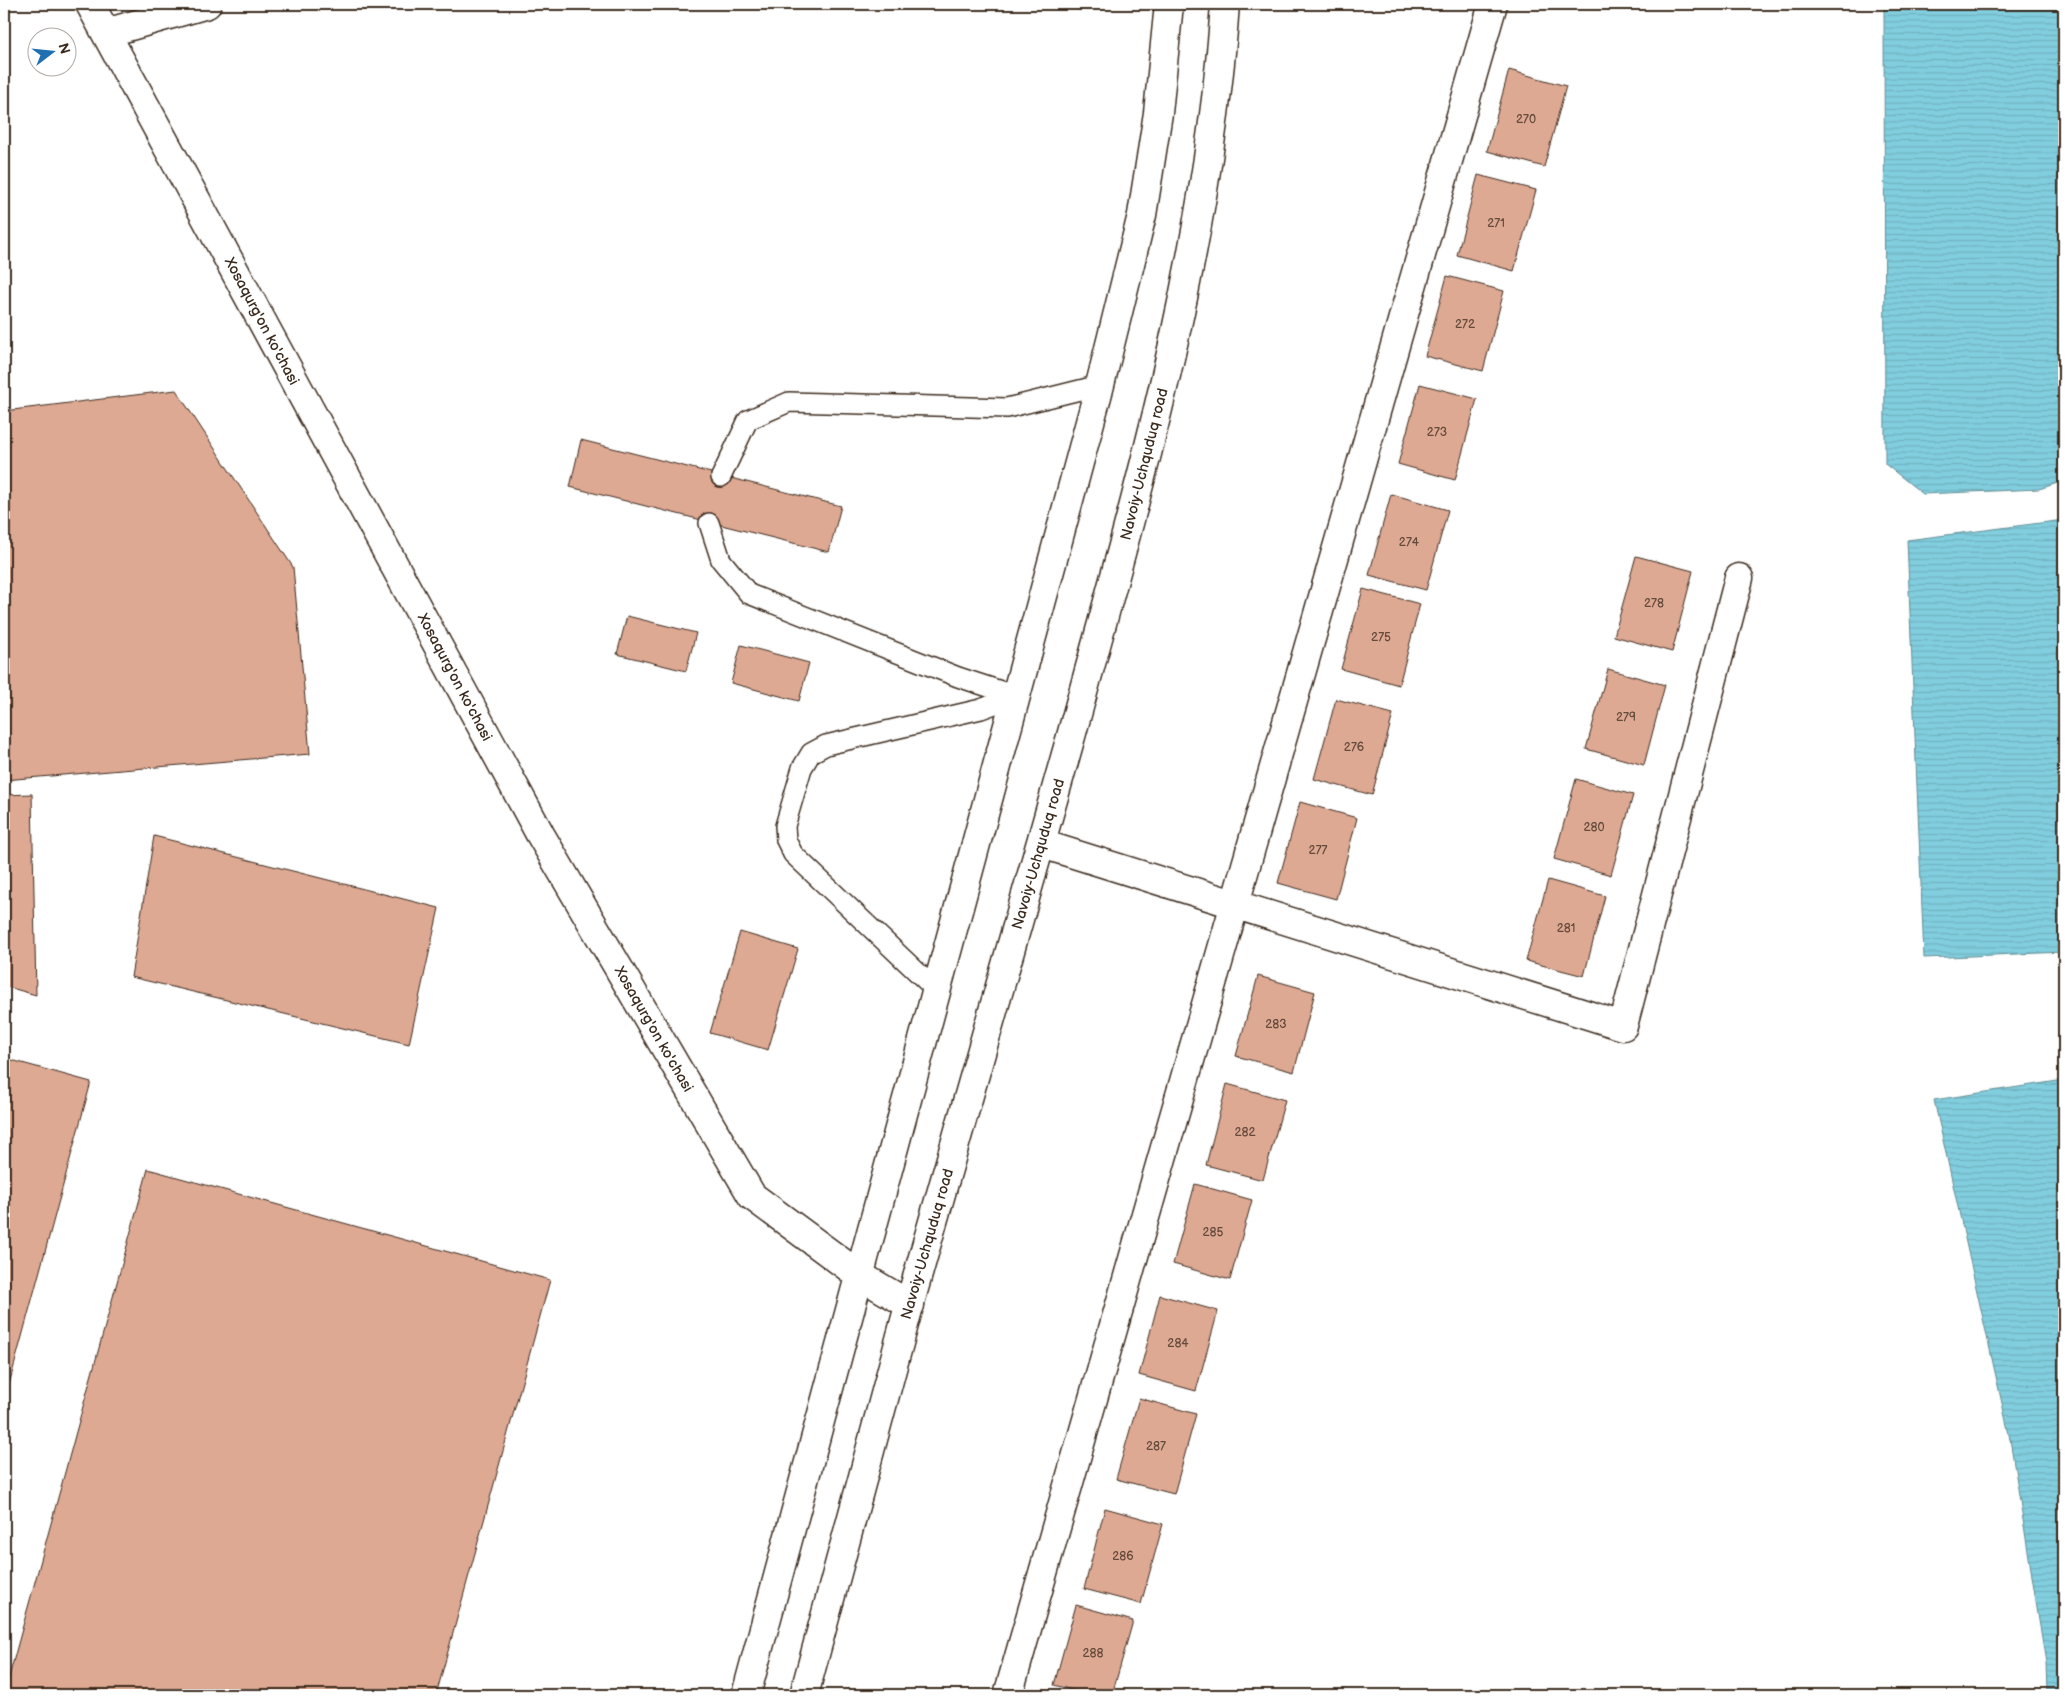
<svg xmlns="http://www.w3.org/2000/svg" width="2068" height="1699" viewBox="0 0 2068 1699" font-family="'Balsamiq Sans',sans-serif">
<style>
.water{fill:url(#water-rules);stroke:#658c92}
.building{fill:#dea993;stroke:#3b2a1e}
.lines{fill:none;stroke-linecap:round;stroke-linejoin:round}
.lane-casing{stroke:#3b2a1e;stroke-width:22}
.street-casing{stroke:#3b2a1e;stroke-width:31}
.secondary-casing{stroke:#3b2a1e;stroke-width:31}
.highway-casing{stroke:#3b2a1e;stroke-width:31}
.lane{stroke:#fff;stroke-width:19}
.street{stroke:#fff;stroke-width:28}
.secondary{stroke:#fff;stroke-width:28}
.highway{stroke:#fff;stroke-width:28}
.labels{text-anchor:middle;stroke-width:5;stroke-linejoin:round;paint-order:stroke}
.number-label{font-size:12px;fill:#644a3b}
.street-label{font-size:15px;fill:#3b2a1e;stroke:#fff}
</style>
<defs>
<pattern id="water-rules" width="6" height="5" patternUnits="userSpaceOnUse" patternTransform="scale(1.25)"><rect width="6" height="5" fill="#81cedf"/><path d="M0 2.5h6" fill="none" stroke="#70b1bf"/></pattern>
</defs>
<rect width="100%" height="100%" fill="#fff"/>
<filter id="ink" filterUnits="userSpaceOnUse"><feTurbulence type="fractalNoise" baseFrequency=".02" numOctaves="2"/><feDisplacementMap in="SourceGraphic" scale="10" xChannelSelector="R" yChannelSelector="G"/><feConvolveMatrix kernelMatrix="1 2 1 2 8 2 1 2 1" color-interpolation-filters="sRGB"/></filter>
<g filter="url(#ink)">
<g class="water">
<polygon points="1884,4 2064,4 2064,481 2039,489 1923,494 1885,464"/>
<polygon points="2064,520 2064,952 1924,958 1907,540"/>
<polygon points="2064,1080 2064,1695 2047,1695 2046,1663 2010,1439 1934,1100"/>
</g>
<g class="building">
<polygon points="1509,70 1566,86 1544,167 1487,151"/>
<polygon points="1478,175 1536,190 1514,271 1457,255"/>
<polygon points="1447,276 1504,291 1483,371 1425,356"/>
<polygon points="1420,384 1477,399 1455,480 1398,464"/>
<polygon points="176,390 293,567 310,754 4,780 4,411"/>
<polygon points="581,440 841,506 829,552 570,487"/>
<polygon points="1391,494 1448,510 1426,590 1369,575"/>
<polygon points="1636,556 1693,571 1672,652 1614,636"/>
<polygon points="1363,589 1420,604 1399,685 1341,669"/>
<polygon points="627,616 696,633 686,671 617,654"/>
<polygon points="741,645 809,663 799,701 731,683"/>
<polygon points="1608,669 1665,685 1644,765 1586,749"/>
<polygon points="1336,699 1393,714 1372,795 1314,779"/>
<polygon points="1576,779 1633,795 1611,875 1554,859"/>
<polygon points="32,794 36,995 4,986 4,795"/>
<polygon points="1300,802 1357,818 1336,899 1278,883"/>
<polygon points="154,836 439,908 409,1044 131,977"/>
<polygon points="1548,880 1605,896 1584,976 1526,961"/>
<polygon points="740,932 798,949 768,1050 710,1033"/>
<polygon points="1258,976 1315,992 1294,1072 1236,1056"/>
<polygon points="4,1058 91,1082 4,1403"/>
<polygon points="1227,1084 1285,1100 1263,1180 1206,1165"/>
<polygon points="148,1169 550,1280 436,1695 4,1695"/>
<polygon points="1195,1184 1252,1200 1230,1280 1173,1264"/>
<polygon points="1160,1295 1218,1311 1196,1391 1139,1375"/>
<polygon points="1139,1398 1196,1414 1174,1494 1116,1479"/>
<polygon points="1105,1508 1163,1524 1141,1604 1084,1589"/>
<polygon points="1076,1605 1133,1621 1112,1695 1090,1695 1054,1685"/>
</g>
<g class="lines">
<defs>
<g id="lane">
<polyline points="721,477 748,420 789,402 1007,408 1100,385"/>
<polyline points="709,523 721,560 749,594 958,677 1016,696"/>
<polyline points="936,990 793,854 786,840 785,826 802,768 811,753 826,745 981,709 1016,696"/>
</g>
<g id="street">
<polyline points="106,33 207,4"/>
<polyline points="1042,844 1623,1026 1739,578"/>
<polyline points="1008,1695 1493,4"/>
</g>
<polyline id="secondary" points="90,4 540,834 752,1196 859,1275 910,1305"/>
<g id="highway">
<polyline points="746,1695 1100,385 1142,215 1158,113 1169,4"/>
<path d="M 804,1695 C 839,1565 873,1435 909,1306 C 962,1117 1018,929 1070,740 C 1136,498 1208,256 1225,4"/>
</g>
</defs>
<use href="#lane" class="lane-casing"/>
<use href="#street" class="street-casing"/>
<use href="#secondary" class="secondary-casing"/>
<use href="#highway" class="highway-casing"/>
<use href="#lane" class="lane"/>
<use href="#street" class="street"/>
<use href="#secondary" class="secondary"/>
<use href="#highway" class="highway"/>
</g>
</g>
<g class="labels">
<g class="number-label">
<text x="1526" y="123">270</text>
<text x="1496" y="227">271</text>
<text x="1465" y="328">272</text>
<text x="1437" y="436">273</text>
<text x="1409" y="546">274</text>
<text x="1654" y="607">278</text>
<text x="1381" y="641">275</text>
<text x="1626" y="721">279</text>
<text x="1354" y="751">276</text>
<text x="1594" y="831">280</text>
<text x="1318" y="854">277</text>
<text x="1566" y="932">281</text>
<text x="1276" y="1028">283</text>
<text x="1245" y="1136">282</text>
<text x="1213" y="1236">285</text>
<text x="1178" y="1347">284</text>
<text x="1156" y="1450">287</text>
<text x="1123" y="1560">286</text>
<text x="1093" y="1657">288</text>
</g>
<g class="street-label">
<text transform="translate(262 321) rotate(62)" y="5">Xosaqurg'on ko'chasi</text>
<text transform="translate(1144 464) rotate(-76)" y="5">Navoiy-Uchquduq road</text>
<text transform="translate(455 677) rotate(62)" y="5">Xosaqurg'on ko'chasi</text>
<text transform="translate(1038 854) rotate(-74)" y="5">Navoiy-Uchquduq road</text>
<text transform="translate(654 1029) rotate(60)" y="5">Xosaqurg'on ko'chasi</text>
<text transform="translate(927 1244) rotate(-74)" y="5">Navoiy-Uchquduq road</text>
</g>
</g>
<rect width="2068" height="1699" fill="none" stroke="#fff" stroke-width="20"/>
<rect x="10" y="10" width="2048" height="1679" fill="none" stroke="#3b2a1e" stroke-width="2" filter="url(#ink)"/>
<g transform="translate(52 52) rotate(74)"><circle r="24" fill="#ffffff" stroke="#b1aaa5"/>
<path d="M0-4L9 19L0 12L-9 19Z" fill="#1f6fb2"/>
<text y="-8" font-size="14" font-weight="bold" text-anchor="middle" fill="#3b2a1e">N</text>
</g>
</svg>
